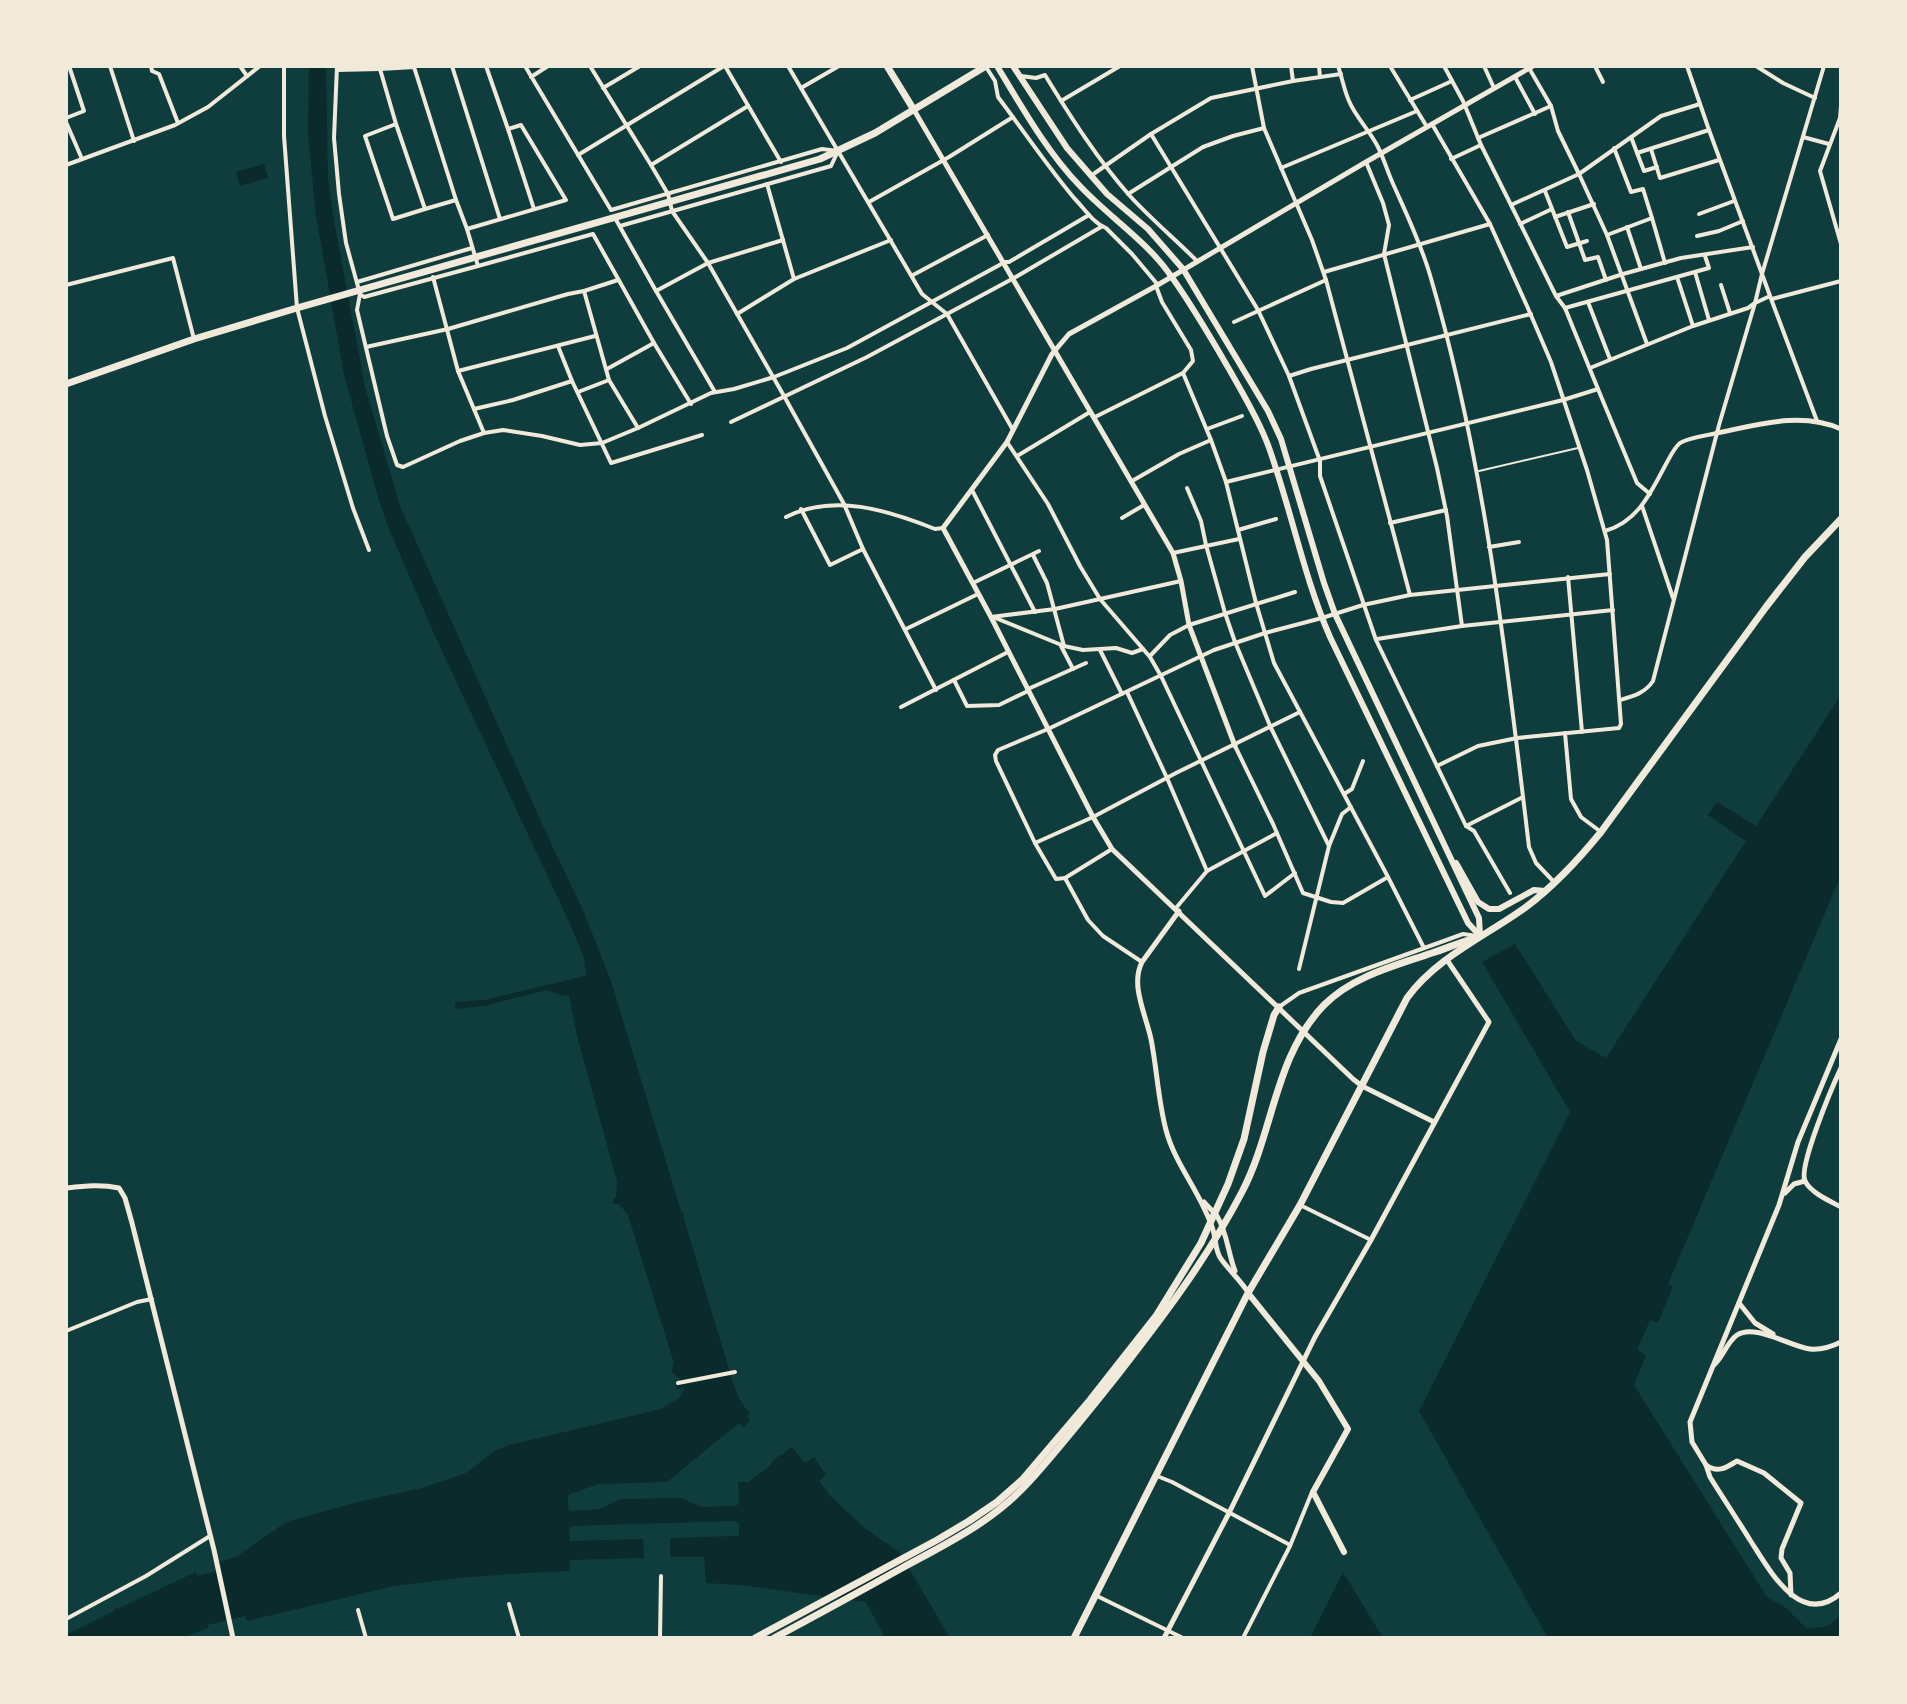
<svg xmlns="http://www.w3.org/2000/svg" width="1907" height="1704" viewBox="0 0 1907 1704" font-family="'Libre Baskerville',serif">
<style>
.water{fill:#0a2a2b}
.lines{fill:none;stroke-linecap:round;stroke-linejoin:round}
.service{stroke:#f1e9da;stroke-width:2}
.minor{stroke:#f1e9da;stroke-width:4}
.tertiary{stroke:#f1e9da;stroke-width:5}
.secondary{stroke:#f1e9da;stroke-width:6}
.primary{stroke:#f1e9da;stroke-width:7}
.trunk{stroke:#f1e9da;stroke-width:7}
</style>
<rect width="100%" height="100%" fill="#0f3d3e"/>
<g class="water">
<path d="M 309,66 L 326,66 L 328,180 L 334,221 L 365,387 L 400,506 L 553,848 L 583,910 L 611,981 L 681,1211 L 685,1214 L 683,1216 C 697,1261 709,1305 723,1349 C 730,1370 734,1397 750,1413 L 747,1416 L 750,1421 L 743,1427 L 739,1423 L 667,1482 L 599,1484 L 570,1494 C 567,1498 567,1506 570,1511 L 601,1509 L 620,1499 L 681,1498 L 702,1507 L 736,1506 L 739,1503 L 738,1482 L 749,1482 L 772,1464 L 771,1462 L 780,1455 L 781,1456 L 792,1447 L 805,1463 L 814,1457 L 826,1475 L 819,1481 L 832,1498 L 866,1529 L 900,1553 L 950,1638 L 885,1638 L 866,1602 L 739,1585 L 706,1583 L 704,1557 L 670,1557 L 670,1538 L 738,1536 L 739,1534 L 739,1524 L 735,1521 L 572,1526 L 569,1528 L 570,1541 L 643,1539 L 644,1558 L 570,1560 L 569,1571 L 525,1573 L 458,1578 L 394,1586 L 247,1621 L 245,1616 L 208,1625 L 208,1628 L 182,1638 L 66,1638 L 66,1635 L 114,1611 L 116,1607 L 117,1609 L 196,1572 L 197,1576 L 218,1571 L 217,1563 L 236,1557 L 286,1522 L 358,1502 L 422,1488 L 466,1473 L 496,1450 L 509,1445 L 661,1409 L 679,1398 L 685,1388 L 676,1389 L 676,1381 L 681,1380 L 671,1371 L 674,1363 L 628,1215 L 619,1204 L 613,1204 L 613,1198 L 616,1197 L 617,1181 L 577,1036 L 569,995 L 563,996 L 546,990 L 484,1006 L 455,1009 L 455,1002 L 484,1000 L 585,976 L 586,973 L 584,958 L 571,926 L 435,636 L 387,524 L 378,497 L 344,375 L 315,210 L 308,130 Z"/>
<polygon points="264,164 268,178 240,186 236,172"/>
<polygon points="1841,695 1841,875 1668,1284 1673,1286 1658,1323 1650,1320 1637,1350 1646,1355 1634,1385 1767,1597 1786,1608 1807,1629 1828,1626 1841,1615 1841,1638 1548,1638 1419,1411 1570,1112 1482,962 1515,944 1576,1041 1606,1058 1746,841 1708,815 1717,802 1756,826"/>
<polygon points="1343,1572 1383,1638 1310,1638"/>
</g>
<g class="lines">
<polyline class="service" points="1479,471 1578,448"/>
<g class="minor">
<polyline points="110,66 134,141"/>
<polyline points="151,66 152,71 159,74 178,123"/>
<polyline points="240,66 247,76"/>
<polyline points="284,66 284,136 297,308 325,416 353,508 369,550"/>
<polyline points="337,66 334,138 339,194 346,243 360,294 357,310 387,436 397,465 403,467 460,441 484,433 503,430 542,436 580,445 602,443 638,428 711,393 734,389 774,377 847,348 1005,262 1009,262 1089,215"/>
<polyline points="452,66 500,219"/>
<polyline points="525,66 611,210"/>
<polyline points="590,66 651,165 668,194 672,211 708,263 784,396 844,504 863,549 936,690"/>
<polyline points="725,66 781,162"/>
<polyline points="788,66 922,294 947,314 1013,430"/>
<polyline points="1252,66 1264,128 1312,240 1326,280 1410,595"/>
<polyline points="1291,66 1293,81"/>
<polyline points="1319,66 1320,77"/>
<path d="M 1338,66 C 1342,77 1344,90 1349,101 C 1355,116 1370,131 1378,147 C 1384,159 1388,173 1394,186 C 1407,215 1421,244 1430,275 C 1485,462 1506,655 1529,847 L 1536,863 L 1554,882"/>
<polyline points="1390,66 1427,127"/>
<polyline points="1444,66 1463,101 1481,145 1511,205 1579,174 1558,131 1551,106 1529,68"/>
<polyline points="1484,66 1494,88"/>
<polyline points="1595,66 1603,82"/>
<polyline points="1756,66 1783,83 1815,98"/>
<path d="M 986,67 L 995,81 L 998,97 C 1023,130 1047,166 1074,198 C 1084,208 1093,223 1106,228 L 1132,254 L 1158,285"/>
<polyline points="337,70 380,69"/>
<path d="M 1021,76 L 1036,78 L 1045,75 C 1070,116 1098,160 1130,196 C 1151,219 1175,239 1197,261"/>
<polyline points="531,77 548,66"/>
<polyline points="1515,77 1535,114"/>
<polyline points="603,88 640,66"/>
<polyline points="801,88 839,66"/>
<polyline points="1410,100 1452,81"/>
<polyline points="1061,101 1120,66"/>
<polyline points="1841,106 1840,118 1820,171 1841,244"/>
<polyline points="66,118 84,111 69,66"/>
<polyline points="66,122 82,159"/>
<polyline points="396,124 365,136 393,219 425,209 396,124 380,69 414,67 456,200 467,229 566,200 521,125 508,129 486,66"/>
<polyline points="1432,124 1490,224 1527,306 1551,362 1587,470 1607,540 1621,724 1619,728 1517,738 1478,746 1437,766"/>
<polyline points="508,129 534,209"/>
<polyline points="1151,134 1258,310 1289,376 1320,461 1320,476 1376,640 1466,826 1474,831 1510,893"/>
<polyline points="1631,137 1644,171 1657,167"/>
<polyline points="1803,137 1829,144"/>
<polyline points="1478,138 1551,106"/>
<polyline points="1614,148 1631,192 1643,189 1652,218"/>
<polyline points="1651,149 1660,178 1719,160"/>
<polyline points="1637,153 1709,130"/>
<polyline points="578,155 724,66"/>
<polyline points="1451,159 1481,145"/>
<polyline points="1366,162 1383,203 1389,225 1384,254 1437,468 1447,516 1462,626"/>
<polyline points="66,165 175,125 208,107 260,66"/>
<polyline points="651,165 748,106"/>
<polyline points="1281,168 1417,111"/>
<polyline points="1092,175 1151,134 1211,98 1293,81 1341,74"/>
<polyline points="1545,191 1567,247 1587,241"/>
<polyline points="1128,194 1203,147 1233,136 1264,128"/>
<polyline points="869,202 949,157 1013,117"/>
<polyline points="425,209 456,200"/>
<polyline points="611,210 822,149 838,151 831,166 620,226"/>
<polyline points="1568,212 1585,260 1598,257 1606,280"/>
<polyline points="1699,214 1734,201"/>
<polyline points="1555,217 1594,204"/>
<polyline points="615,218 656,291 708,263 783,240"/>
<polyline points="1520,224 1552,209"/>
<polyline points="1627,227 1641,269"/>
<polyline points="1607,235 1652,218 1665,263"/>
<polyline points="1697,236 1719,231 1743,221"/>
<polyline points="478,266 593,234 654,343 691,404"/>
<polyline points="1324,272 1490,224"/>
<polyline points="1695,272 1709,320"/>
<polyline points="913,275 988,235"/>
<polyline points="433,277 458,371 484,433"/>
<polyline points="1677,277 1693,326"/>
<polyline points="794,279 891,240"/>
<polyline points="357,282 472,248"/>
<polyline points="66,285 173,258 194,339"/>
<polyline points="1721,285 1730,313"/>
<polyline points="584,291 609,380 638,428"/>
<polyline points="656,291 715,392"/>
<polyline points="360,294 364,297 478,266 467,229"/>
<polyline points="1556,296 1623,274 1681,258 1753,247"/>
<polyline points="1770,296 1817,421"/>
<polyline points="1772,299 1841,281"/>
<polyline points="1588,302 1610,359"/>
<polyline points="1565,308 1709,268 1705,256"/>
<polyline points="737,314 794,279 767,184"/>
<polyline points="1234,322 1326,280"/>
<polyline points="1647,344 1607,235 1579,174 1661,116 1700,104"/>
<polyline points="558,346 572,381"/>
<polyline points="366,347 448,329 568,294 584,291 618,280"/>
<polyline points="1590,368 1693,326 1748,308 1755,303 1762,274 1709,130 1687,66"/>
<polyline points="607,369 654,343"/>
<polyline points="458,371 595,336"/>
<polyline points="1183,373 1211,440 1226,482 1256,603 1274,663 1388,877 1424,948"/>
<polyline points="1289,376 1311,369 1531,314"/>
<polyline points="1598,389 1637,483 1650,494"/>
<polyline points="578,392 609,380"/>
<polyline points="474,409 513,400 572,381 611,463 702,435"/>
<polyline points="1095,417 1183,373 1193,361 1191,350 1162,302 1156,286"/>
<polyline points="731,422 867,357 1014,278 1101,227"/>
<polyline points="1207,429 1242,416"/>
<polyline points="1007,442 1048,504 1080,566 1100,599 1150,657 1161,676 1265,896 1295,873"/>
<polyline points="1017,456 1090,412"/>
<polyline points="1132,481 1179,454 1211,440"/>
<polyline points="1226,482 1563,400 1598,389 1565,308 1556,296 1511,205"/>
<polyline points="1187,488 1201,521 1206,545 1225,613 1235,642 1271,728 1329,846"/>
<polyline points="972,490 1035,612"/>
<polyline points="1642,506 1673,598"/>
<polyline points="801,509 830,565 863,549"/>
<path d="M 786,517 C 834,493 887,510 935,529 L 943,528"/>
<polyline points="1122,518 1144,505"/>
<polyline points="1390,523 1446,510"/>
<polyline points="1238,530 1276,519"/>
<path d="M 1605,531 C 1638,522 1651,492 1666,464 C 1670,457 1674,448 1680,443 C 1690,437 1706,436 1717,433"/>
<polyline points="1489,547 1519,542"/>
<polyline points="1173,553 1239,539"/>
<polyline points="1033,555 1047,583 1064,646"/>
<polyline points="1568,577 1582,732"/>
<polyline points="973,583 1039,551"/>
<polyline points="991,617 1055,609 1181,581"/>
<polyline points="993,617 1064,646 1083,650 1116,648 1132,653 1143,649"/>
<polyline points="906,629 978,594"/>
<polyline points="1377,639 1462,626 1613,610"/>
<polyline points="1061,646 1073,669"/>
<polyline points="1100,650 1122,694"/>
<polyline points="1150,656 1170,635 1189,625 1295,592"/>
<polyline points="954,680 967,706 999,705 1028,691"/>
<polyline points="1028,689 1086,663"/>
<polyline points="1127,692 1167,778 1207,871"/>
<path d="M 1620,700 C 1634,696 1645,693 1653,681 L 1719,425 L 1755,303 L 1770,296 L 1762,274 L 1824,66"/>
<polyline points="901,707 1008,652"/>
<polyline points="1565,733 1571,799 1581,817 1601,832"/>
<polyline points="1235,746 1273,824 1303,893 1331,902 1343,903 1388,877"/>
<polyline points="1344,794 1352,789 1363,761"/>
<polyline points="1466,826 1523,797"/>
<polyline points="1035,843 1093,817 1176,773 1300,712"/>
<polyline points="1112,849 1065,878 1056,879 1035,843 996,761 995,755 998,750 1048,729 1214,650 1265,633 1322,618 1363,605 1410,595 1610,574"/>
<polyline points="1065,878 1088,920 1103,936 1142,962"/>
<polyline points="1176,908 1207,871 1277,833"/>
<polyline points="1299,969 1329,846 1342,814 1351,807"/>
<polyline points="1279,1007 1299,993 1441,942 1463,934 1477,936"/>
<polyline points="1300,1205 1371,1240"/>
<polyline points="66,1331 137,1302 152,1299"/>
<polyline points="678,1383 735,1372"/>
<polyline points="1157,1476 1172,1482 1290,1545"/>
<polyline points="1095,1595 1183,1638"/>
<polyline points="509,1604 519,1638"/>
<polyline points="358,1610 366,1638"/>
<polyline points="66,1619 146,1576 210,1536"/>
<polyline points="660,1638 661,1576"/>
<polyline points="1243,1638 1290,1546 1312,1492"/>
</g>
<g class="tertiary">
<polyline points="914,110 1173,553 1181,581 1189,625 1235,746"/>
<path d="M 1717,433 C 1757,425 1801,411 1841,429"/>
<path d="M 1179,911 L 1142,962 C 1130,985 1146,1015 1151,1039 C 1157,1069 1158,1100 1166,1130 C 1175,1165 1202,1194 1213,1230 C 1216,1239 1215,1251 1221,1259 C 1229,1270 1240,1280 1248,1292"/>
<path d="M 1841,1039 L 1798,1142 L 1779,1205 L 1690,1422 L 1692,1442 L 1706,1465 L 1710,1477 C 1723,1498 1737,1519 1750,1540 C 1769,1569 1800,1629 1841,1593"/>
<path d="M 1841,1068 C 1833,1085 1798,1167 1805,1181 C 1811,1193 1830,1201 1841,1207"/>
<polyline points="1434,1122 1362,1086 1353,1079 1112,849 1093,817 991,617 943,528 1007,442 1052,354 1069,334 1156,286 1366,162 1533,66"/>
<path d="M 66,1188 C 84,1186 101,1184 119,1188 L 125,1198 L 132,1223 L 214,1550 L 233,1638"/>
<polyline points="1785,1193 1794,1184 1805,1181"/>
<path d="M 1204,1202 C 1208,1207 1213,1211 1217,1216 C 1227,1232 1228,1253 1235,1271"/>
<polyline points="1739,1303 1755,1323 1773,1334"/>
<path d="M 1714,1365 C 1723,1357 1727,1342 1737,1335 C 1755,1323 1791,1347 1810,1349 C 1822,1350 1831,1347 1841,1342"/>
<path d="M 1706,1465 C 1718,1474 1727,1467 1737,1461 L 1764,1473 L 1801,1503 L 1782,1549 L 1781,1558 L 1790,1573 L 1791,1595"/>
<polyline points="1164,1638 1229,1513 1315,1337 1371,1240 1489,1022 1447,960"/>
</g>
<g class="secondary">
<path d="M 997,66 C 1022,107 1047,152 1080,186 C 1109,217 1147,241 1171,276 C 1192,305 1211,338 1229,369 C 1243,394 1258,418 1268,445 C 1291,508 1303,575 1330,637 L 1468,923 L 1480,936"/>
<polyline points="1013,66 1067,148 1107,194 1148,229 1183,269 1268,411 1281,439 1324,583 1335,614 1479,918 1480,936"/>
<polyline points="1456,863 1478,902 1489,909 1499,909 1534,890 1545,891"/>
<polyline points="1248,1293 1319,1381 1348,1429 1313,1492 1344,1552"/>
</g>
<g class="primary">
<polyline points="887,66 914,110"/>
<polyline points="66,384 194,339 297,308 820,159 875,133 986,66"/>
</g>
<g class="trunk">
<polyline points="755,1638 937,1540 969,1521 997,1502 1022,1480 1090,1400 1156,1316 1201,1243 1228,1184 1244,1139 1263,1052 1274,1015 1279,1007"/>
<path d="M 774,1638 C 817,1615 859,1592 902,1568 C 946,1544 992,1522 1027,1484 C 1058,1450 1087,1413 1116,1377 C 1162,1318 1207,1259 1242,1192 C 1274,1131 1274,1057 1324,1005 C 1353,976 1394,966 1432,953 C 1445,949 1458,943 1472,939"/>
<path d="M 1074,1638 L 1248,1293 L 1300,1205 L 1407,998 C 1437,957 1486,936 1526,907 C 1554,886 1579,859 1601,832 L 1766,607 L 1805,557 L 1841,519"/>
</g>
</g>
<rect width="1907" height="1704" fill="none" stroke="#f1e9da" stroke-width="136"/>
</svg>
